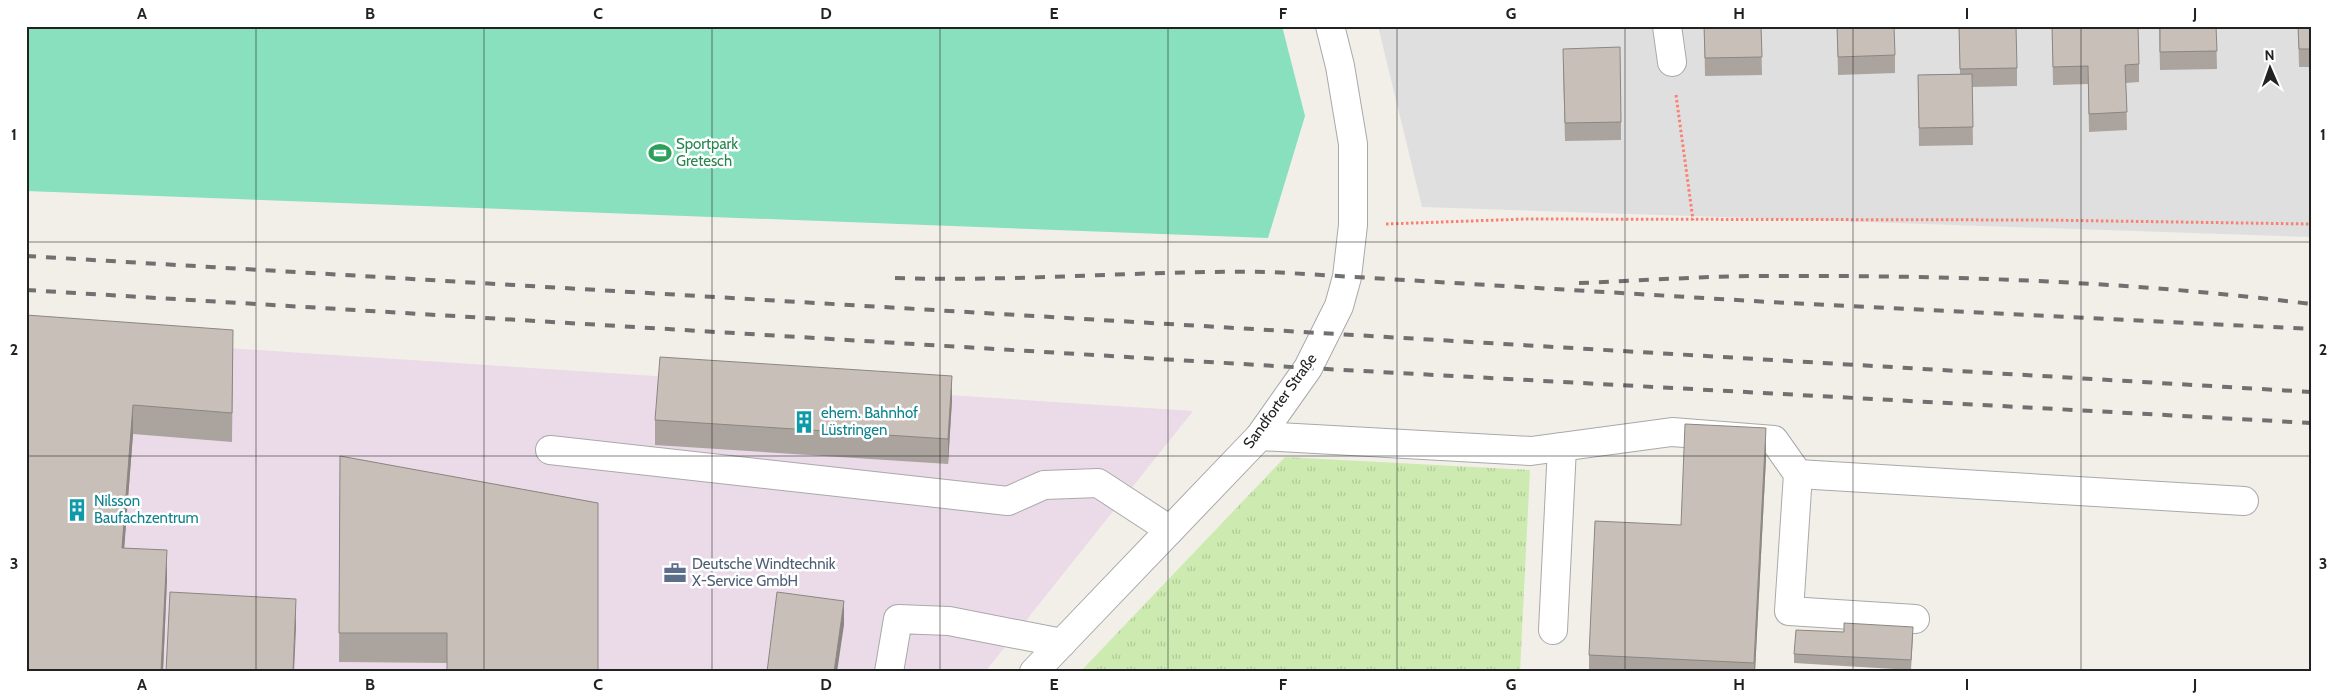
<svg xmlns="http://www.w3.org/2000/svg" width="2337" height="698" viewBox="0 0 2337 698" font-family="Cabin,sans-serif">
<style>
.residential{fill:#e0dfdf}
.industrial{fill:#ebdbe8}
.grass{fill:url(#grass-tufts)}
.pitch{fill:#88e0be}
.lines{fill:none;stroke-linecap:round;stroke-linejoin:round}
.minor-casing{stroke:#a9a9a9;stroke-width:30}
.path{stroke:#fa8072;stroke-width:3;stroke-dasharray:2.5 2.5;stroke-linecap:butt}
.minor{stroke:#fff;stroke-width:28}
.rail{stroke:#707070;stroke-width:4;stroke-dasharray:10 10;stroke-linecap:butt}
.wall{fill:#aba49e}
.shaded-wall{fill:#8b8681}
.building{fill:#c7bfb8;stroke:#8b8681}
.grid{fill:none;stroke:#222;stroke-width:1;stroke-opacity:0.55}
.labels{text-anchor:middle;stroke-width:5;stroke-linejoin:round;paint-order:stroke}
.leisure-label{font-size:15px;fill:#27864d;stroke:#fff;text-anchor:start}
.street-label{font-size:15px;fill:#222;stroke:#fff}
.culture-label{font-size:15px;fill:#0d838f;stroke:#fff;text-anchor:start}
.service-label{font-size:15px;fill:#4e5e75;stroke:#fff;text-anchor:start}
.neatline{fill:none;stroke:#222;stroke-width:2}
.grid-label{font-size:16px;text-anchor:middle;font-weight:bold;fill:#222}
</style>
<defs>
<pattern id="grass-tufts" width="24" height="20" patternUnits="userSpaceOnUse" patternTransform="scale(1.25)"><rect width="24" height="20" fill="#cdebb0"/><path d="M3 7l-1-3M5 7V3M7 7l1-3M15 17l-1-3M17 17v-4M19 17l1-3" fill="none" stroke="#b0c997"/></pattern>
</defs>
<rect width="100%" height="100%" fill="#f2efe9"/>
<polygon class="residential" points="1378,26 2311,26 2311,237 1422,207"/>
<polygon class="industrial" points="26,335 1193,411 985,672 26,672"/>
<polygon class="grass" points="1285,457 1530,470 1520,672 1080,672"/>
<polygon class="pitch" points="26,26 1282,26 1305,116 1268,238 26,191"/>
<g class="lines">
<defs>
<g id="minor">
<polyline points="1667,26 1672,62"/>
<polyline points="1260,436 1531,451 1672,432 1774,440 1798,474 1789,611 1915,619"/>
<polyline points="550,450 1008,501 1044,485 1098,483 1170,530"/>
<polyline points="1798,474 2244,501"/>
<polyline points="1553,630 1562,447"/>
<polyline points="889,672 898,619 949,621 1062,643"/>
<polyline points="1034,672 1260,436 1308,368 1339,306 1347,277 1353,225 1353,144 1340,66 1330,26"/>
</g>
</defs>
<use href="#minor" class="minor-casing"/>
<g class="path">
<polyline points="1676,95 1693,220"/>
<polyline points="1386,224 1526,219 2042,220 2311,224"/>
</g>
<use href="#minor" class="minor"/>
<g class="rail">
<polyline points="26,256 2311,392"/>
<path d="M 895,278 C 1021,282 1146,270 1272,272 L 1770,302 L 2311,329"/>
<path d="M 1579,283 C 1640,281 1702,276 1764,276 C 1946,275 2129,281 2311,304"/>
<polyline points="26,290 1308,368 2311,423"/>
</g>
</g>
<g class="wall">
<polygon points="1704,26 1761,26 1762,75 1705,76"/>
<polygon points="1837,26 1895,55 1895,73 1838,75"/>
<polygon points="1959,26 2017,68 2017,86 1972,87 1973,145 1919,146 1918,75 1960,74"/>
<polygon points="2052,26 2139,64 2139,82 2126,83 2127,130 2089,132 2088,84 2053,85"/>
<polygon points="2159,26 2216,26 2217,69 2160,70"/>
<polygon points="2298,26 2311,26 2311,67 2299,67"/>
<polygon points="1563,67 1621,122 1621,140 1565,141"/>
<polygon points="26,315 233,359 232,442 133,434 124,548 167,579 163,672"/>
<polygon points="952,400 948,464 655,445 655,420"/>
<polygon points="340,456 598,503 447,663 339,662"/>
<polygon points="1766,458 1755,672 1589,672 1589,655 1681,525"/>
<polygon points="1913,637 1911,670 1794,663 1794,654"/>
</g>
<g class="shaded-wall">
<polygon points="952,376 952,400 948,464 948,439"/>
<polygon points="133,405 133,434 122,577 122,548"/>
<polygon points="1766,428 1766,458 1755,672 1754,672"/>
<polygon points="167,550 167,579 163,672 161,672"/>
<polygon points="296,599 296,628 294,672 293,672"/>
<polygon points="844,601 844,625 837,672 834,672"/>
</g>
<g class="building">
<polygon points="1704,26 1761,26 1762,57 1705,58"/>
<polygon points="1837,26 1894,26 1895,55 1838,57"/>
<polygon points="1959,26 2016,26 2017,68 1960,69"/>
<polygon points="2052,26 2138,26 2139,64 2125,65 2127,112 2089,114 2088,66 2053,67"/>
<polygon points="2160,26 2216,26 2217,51 2160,52"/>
<polygon points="2298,26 2311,26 2311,49 2299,49"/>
<polygon points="1620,47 1621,122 1565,123 1563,49"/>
<polygon points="1972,74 1973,127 1919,128 1918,75"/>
<polygon points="26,315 233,330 232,413 133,405 122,548 167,550 161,672 26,672"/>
<polygon points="660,357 952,376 948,439 655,420"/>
<polygon points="1685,424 1766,428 1754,663 1589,655 1595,521 1681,525"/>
<polygon points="340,456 598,503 598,672 447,672 447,633 339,633"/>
<polygon points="170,592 296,599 293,672 166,672"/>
<polygon points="777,592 844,601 834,672 767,672"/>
<polygon points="1844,623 1913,627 1911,660 1794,654 1796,630 1844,632"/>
</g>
<path class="grid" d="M 256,26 L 256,672M 484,26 L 484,672M 712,26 L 712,672M 940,26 L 940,672M 1168,26 L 1168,672M 1397,26 L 1397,672M 1625,26 L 1625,672M 1853,26 L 1853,672M 2081,26 L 2081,672M 26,242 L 2311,242M 26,456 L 2311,456"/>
<defs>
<symbol id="stadium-bare" viewBox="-9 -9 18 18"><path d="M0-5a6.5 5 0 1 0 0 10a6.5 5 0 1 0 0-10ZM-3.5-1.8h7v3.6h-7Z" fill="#2e9e5b" stroke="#fff" stroke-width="2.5" paint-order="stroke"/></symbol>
<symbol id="building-bare" viewBox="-9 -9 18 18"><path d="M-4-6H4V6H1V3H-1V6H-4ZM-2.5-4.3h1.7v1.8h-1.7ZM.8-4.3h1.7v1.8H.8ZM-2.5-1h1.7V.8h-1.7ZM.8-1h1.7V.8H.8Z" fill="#0f9aa8" stroke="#fff" stroke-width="2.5" paint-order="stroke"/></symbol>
<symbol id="office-bare" viewBox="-9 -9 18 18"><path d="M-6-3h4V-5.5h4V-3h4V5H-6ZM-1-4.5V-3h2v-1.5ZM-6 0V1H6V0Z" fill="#5c6f8a" stroke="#fff" stroke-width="2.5" paint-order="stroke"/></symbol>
</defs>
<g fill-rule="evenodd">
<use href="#stadium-bare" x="644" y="137" width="32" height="32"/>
<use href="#building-bare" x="788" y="406" width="32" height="32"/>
<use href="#building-bare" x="61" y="494" width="32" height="32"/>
<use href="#office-bare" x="659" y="557" width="32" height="32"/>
</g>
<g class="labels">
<g class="leisure-label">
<text x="676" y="149">Sportpark<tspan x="676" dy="17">Gretesch</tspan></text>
</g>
<g class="street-label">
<text transform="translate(1280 401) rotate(-54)" y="5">Sandforter Straße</text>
</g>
<g class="culture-label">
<text x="821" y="418">ehem. Bahnhof<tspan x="821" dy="17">Lüstringen</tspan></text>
<text x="94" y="506">Nilsson<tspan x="94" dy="17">Baufachzentrum</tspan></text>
</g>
<g class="service-label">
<text x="692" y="569">Deutsche Windtechnik<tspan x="692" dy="17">X-Service GmbH</tspan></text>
</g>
</g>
<rect width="2337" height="698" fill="none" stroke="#ffffff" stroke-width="55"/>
<g transform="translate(2270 68) rotate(358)" stroke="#ffffff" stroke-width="4" paint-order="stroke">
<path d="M0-4L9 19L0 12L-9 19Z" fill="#222222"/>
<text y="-8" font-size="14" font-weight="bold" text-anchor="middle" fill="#222222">N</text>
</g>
<rect x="28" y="28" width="2282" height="642" class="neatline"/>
<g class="grid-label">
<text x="142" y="19">A</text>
<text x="370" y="19">B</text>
<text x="598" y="19">C</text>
<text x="826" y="19">D</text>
<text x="1054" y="19">E</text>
<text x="1283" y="19">F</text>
<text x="1511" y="19">G</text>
<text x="1739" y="19">H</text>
<text x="1967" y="19">I</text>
<text x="2195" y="19">J</text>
<text x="14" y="140">1</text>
<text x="2323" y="140">1</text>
<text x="14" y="355">2</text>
<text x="2323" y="355">2</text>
<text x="14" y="569">3</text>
<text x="2323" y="569">3</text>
<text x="142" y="690">A</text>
<text x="370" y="690">B</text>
<text x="598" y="690">C</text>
<text x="826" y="690">D</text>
<text x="1054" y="690">E</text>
<text x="1283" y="690">F</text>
<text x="1511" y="690">G</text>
<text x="1739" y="690">H</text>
<text x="1967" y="690">I</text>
<text x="2195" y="690">J</text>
</g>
</svg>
